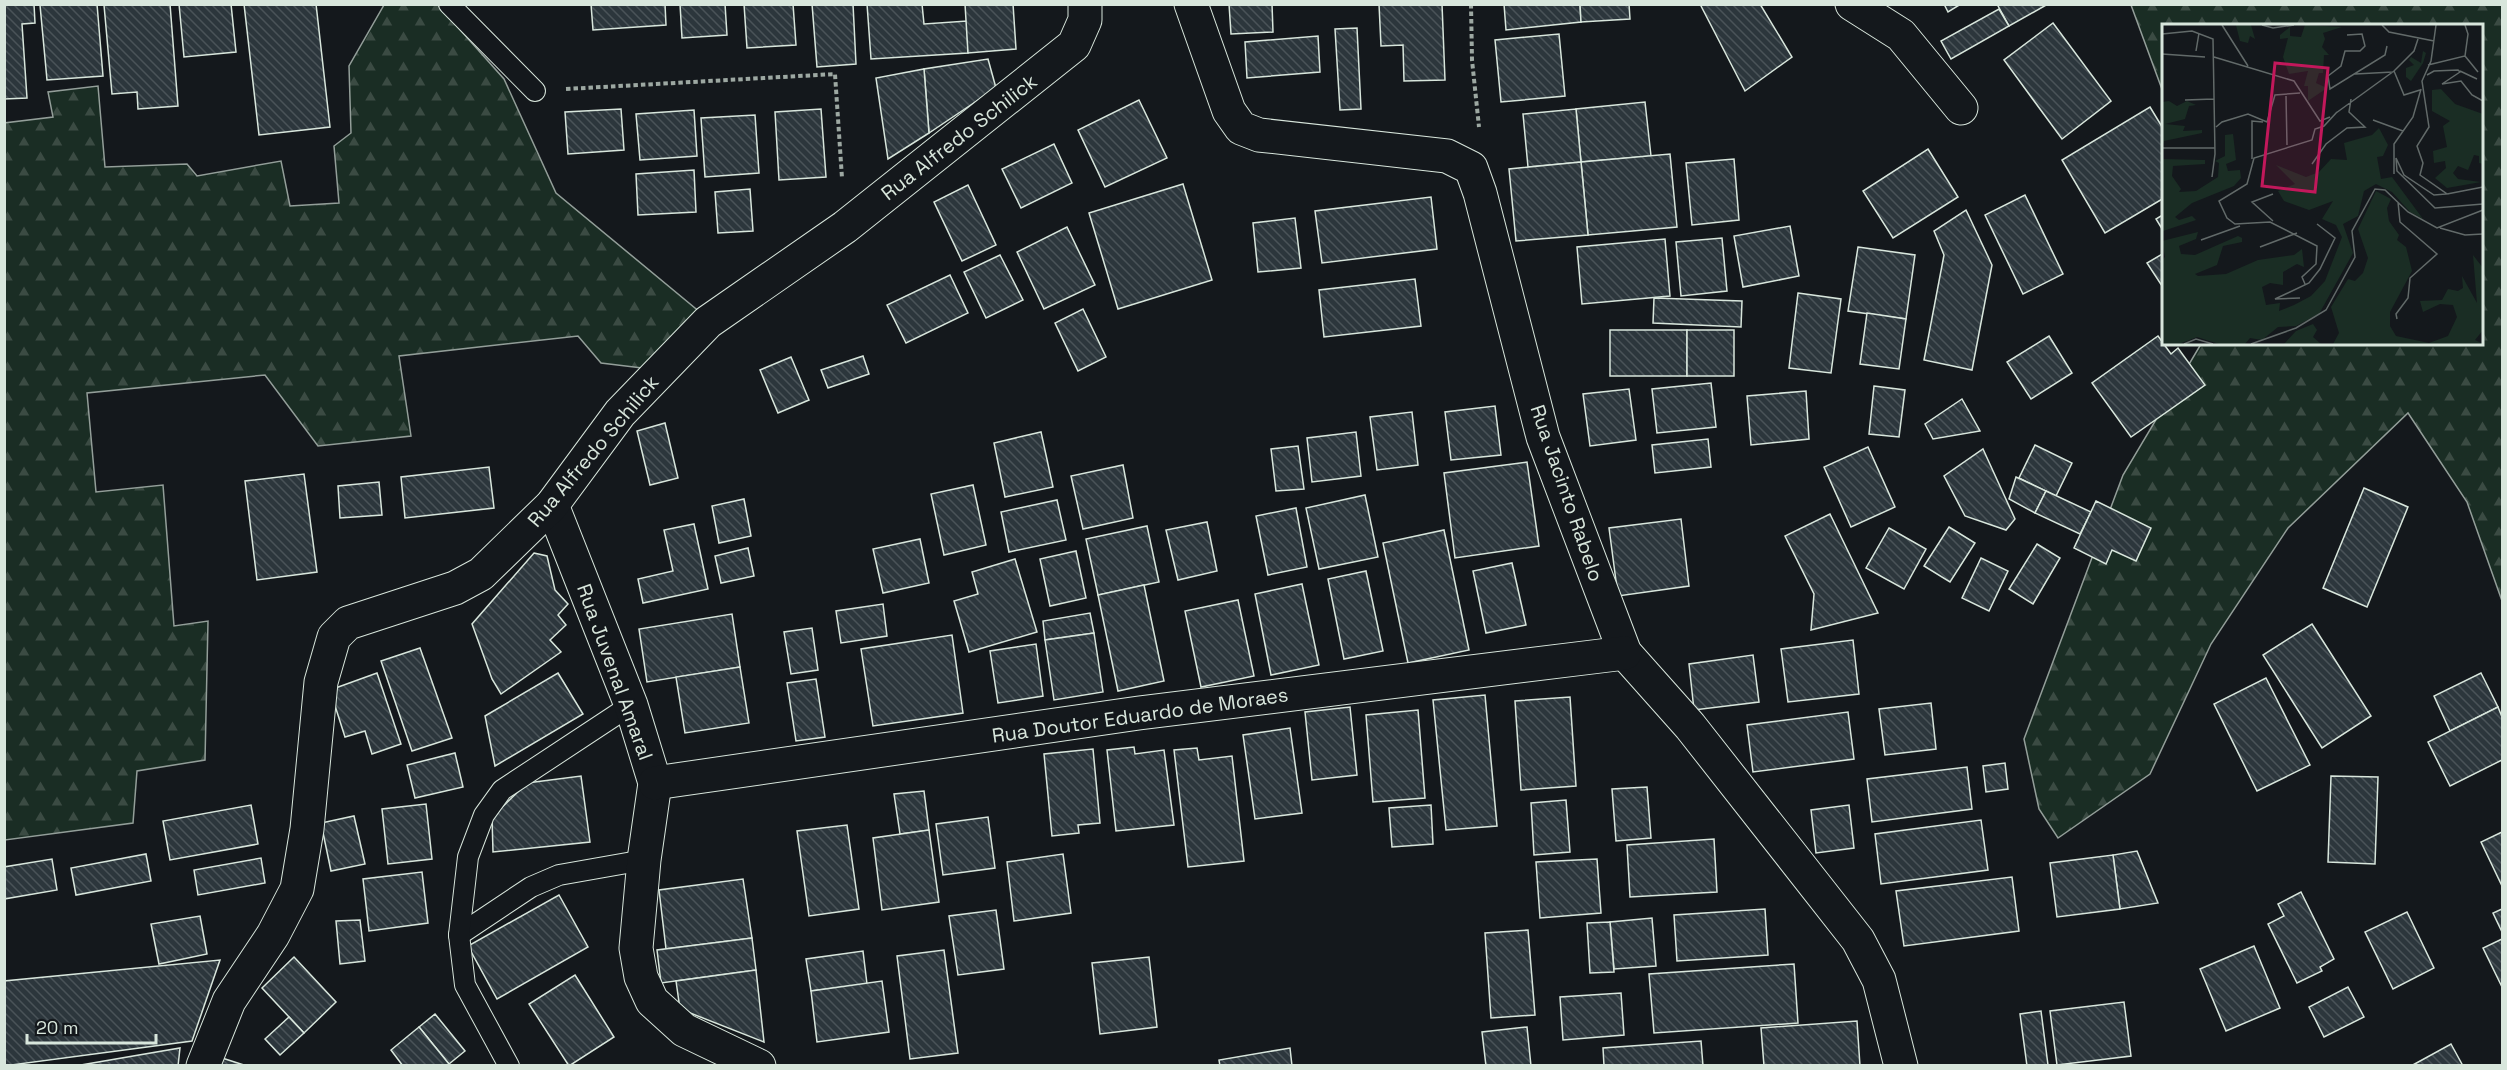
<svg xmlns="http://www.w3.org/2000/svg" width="2507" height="1070" viewBox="0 0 2507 1070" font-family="'Space Grotesk',sans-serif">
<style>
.forest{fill:url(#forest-firs);stroke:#939e99;stroke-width:1.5}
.building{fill:url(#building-back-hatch);stroke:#d8e6dc;stroke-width:1.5}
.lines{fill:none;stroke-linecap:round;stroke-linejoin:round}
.lane-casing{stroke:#d8e6dc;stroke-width:22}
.street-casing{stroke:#d8e6dc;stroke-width:35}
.secondary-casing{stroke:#d8e6dc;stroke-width:35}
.path{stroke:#9da8a2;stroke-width:4;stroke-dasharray:4.5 3;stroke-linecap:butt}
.lane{stroke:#14181c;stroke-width:20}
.street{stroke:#14181c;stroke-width:33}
.secondary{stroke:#14181c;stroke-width:33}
.labels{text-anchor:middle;stroke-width:4.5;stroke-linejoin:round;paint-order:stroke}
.street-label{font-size:20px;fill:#d8e6dc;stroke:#14181c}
.inset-road{fill:none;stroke:#626a69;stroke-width:1.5}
.view{fill:#c2185b;fill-opacity:0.15;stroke:#c2185b;stroke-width:3}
.inset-edge{fill:none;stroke:#d8e6dc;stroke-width:3}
</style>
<defs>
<pattern id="forest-firs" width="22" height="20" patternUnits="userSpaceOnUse" patternTransform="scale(1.5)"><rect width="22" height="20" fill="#1a2d24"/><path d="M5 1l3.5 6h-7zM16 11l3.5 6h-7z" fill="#3b4b43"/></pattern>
<pattern id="building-back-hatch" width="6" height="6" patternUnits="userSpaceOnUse" patternTransform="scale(1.5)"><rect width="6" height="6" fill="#2c363c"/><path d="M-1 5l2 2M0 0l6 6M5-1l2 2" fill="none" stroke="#4a5358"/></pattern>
</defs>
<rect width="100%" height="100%" fill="#14181c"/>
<g class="forest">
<polygon points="384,5 438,5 504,79 556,193 701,313 642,368 601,363 578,336 399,356 411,436 318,446 265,375 87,393 96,492 163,485 174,626 208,621 205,760 137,771 133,823 5,840 4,123 53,117 48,92 98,86 105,167 187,164 197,176 281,161 290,206 339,203 334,146 351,133 349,66"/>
<polygon points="2131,5 2502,5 2502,601 2467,502 2408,413 2288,528 2211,644 2150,774 2058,838 2039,809 2024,739 2123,475 2201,344 2482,344 2482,26 2164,26 2163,92"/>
</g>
<g class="building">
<polygon points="4,4 34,4 35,23 22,24 27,98 4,99"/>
<polygon points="97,4 103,76 47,80 40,5"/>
<polygon points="170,4 178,106 138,109 137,92 112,94 104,5"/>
<polygon points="179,4 231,4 236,52 184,57"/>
<polygon points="244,4 316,4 330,127 259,135"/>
<polygon points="591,4 665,4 666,25 593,30"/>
<polygon points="680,4 725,4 727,35 682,38"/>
<polygon points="744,4 793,4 796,45 747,48"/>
<polygon points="812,4 853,4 856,64 817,67"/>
<polygon points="867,4 922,4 924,24 967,21 968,53 871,59"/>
<polygon points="965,4 1013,4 1016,49 968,53"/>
<polygon points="1229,4 1272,4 1273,32 1231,34"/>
<polygon points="1379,4 1442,4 1445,80 1404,81 1403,45 1381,46"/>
<polygon points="1504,4 1580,4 1581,22 1506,30"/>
<polygon points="1580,4 1629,4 1630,19 1581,22"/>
<polygon points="1700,4 1760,4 1792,57 1745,91"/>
<polygon points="1944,4 1961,4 1948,12"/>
<polygon points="1997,4 2048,4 2009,26"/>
<polygon points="1999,9 2009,26 1951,59 1941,41"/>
<polygon points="2053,23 2111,101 2062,139 2004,60"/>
<polygon points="1357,28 1361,109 1340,110 1335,29"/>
<polygon points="1559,34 1565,96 1501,102 1495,40"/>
<polygon points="1318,36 1320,72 1247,78 1245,42"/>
<polygon points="988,59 996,88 929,133 924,69"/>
<polygon points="924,69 929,133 888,159 876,78"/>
<polygon points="1139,100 1167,158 1105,187 1078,130"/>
<polygon points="1645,102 1651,156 1581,162 1576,109"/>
<polygon points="2150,107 2164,130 2164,198 2105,233 2062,160"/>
<polygon points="621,109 624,150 568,154 565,112"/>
<polygon points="821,109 826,177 779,180 775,112"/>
<polygon points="1576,109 1581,162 1528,167 1523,114"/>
<polygon points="694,110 697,156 640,160 636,114"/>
<polygon points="755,115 759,173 705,177 701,118"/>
<polygon points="1054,144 1072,183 1021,208 1002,169"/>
<polygon points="1928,149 1958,197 1893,238 1863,191"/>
<polygon points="1670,154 1677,227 1588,235 1581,162"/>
<polygon points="1734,159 1739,220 1692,225 1686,163"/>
<polygon points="1581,162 1588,235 1516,241 1509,169"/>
<polygon points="694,170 696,212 638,215 636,174"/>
<polygon points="1183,184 1212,280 1118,309 1089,213"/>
<polygon points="968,185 996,245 962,261 934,202"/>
<polygon points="750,189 753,231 718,233 715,192"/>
<polygon points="2025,195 2063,274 2023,294 1985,215"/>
<polygon points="1431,197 1437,249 1322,263 1315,211"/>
<polygon points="1966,210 1992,265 1972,370 1924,360 1944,255 1934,231"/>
<polygon points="2164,214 2164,232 2156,219"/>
<polygon points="1295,218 1301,268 1258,272 1253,223"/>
<polygon points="1790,226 1799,276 1743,287 1734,236"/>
<polygon points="1067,227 1095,285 1044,309 1017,252"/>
<polygon points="1722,238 1727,291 1681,296 1676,242"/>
<polygon points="1665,239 1670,296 1582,304 1577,247"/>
<polygon points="1858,247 1915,255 1906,319 1848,311"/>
<polygon points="2164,253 2164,289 2147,263"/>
<polygon points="1000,255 1023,300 986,318 964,272"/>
<polygon points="950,275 968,313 906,343 887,305"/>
<polygon points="1415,279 1421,326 1324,337 1319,290"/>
<polygon points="1798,293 1841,299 1831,373 1789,368"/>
<polygon points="1654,298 1742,301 1741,327 1653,323"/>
<polygon points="1083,309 1106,357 1078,371 1055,323"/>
<polygon points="1867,313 1906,319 1899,369 1860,364"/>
<rect x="1610" y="330" width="77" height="46"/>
<rect x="1687" y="330" width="47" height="46"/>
<polygon points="2049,336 2072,373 2031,399 2007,362"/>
<polygon points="2158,336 2171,354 2178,348 2205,385 2131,437 2092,383"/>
<polygon points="863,356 869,374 828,388 821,370"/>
<polygon points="791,357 809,400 778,413 760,370"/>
<polygon points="1711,383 1716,427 1657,433 1652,389"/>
<polygon points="1874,386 1905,390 1899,437 1869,434"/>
<polygon points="1629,389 1636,440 1590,446 1583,394"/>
<polygon points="1806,391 1809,439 1751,445 1747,396"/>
<polygon points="1962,399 1980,431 1933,439 1925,424"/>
<polygon points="1495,406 1501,455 1451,460 1445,412"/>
<polygon points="1412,412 1418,465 1377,470 1370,417"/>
<polygon points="665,423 678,478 650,485 637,431"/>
<polygon points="1041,432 1053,487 1005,497 994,443"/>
<polygon points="1356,432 1361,476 1312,482 1307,438"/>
<polygon points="1708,439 1711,467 1655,473 1652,445"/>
<polygon points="2035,445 2072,463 2056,496 2019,478"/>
<polygon points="1298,446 1304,489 1276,491 1271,449"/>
<polygon points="1868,447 1895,507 1851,527 1824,467"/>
<polygon points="1983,449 2015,519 2006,530 1965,516 1944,476"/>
<polygon points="1527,462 1539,546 1455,558 1444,473"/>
<polygon points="1123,465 1133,518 1083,529 1071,476"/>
<polygon points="489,467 494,508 405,518 401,477"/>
<polygon points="304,474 317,572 257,580 245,481"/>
<polygon points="2016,477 2046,491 2035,513 2009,499"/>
<polygon points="379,482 382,515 340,518 338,486"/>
<polygon points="973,485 986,545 944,555 931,494"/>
<polygon points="2364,488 2408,507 2367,607 2323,588"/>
<polygon points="2046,491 2091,512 2080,534 2035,513"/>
<polygon points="1365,495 1378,557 1319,569 1306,508"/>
<polygon points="744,499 751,536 719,543 712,506"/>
<polygon points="1057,500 1066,540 1009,552 1001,512"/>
<polygon points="2096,501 2151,528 2136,561 2112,550 2106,564 2074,548"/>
<polygon points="1296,508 1307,567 1268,575 1256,516"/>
<polygon points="1830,514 1878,613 1811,630 1814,594 1785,536"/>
<polygon points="1681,519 1689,586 1618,596 1609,528"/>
<polygon points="1207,522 1217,571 1178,580 1166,530"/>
<polygon points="694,524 708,589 643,603 638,579 673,571 664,530"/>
<polygon points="1147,526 1159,582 1098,595 1086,539"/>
<polygon points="1949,527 1975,543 1950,582 1924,566"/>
<polygon points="1889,528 1926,549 1904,589 1866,568"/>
<polygon points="1444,530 1469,650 1408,663 1383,543"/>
<polygon points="920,539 929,583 883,593 873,549"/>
<polygon points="2037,544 2060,558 2033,604 2009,589"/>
<polygon points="748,548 754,576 721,583 715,556"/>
<polygon points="1076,551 1086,598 1050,606 1040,559"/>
<polygon points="534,553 547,556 555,590 568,604 558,615 566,625 550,640 561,652 501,694 492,679 472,624"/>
<polygon points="1981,558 2008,571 1989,611 1962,598"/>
<polygon points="1015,559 1037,632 969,652 954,601 978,594 972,572"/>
<polygon points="1512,563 1526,625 1486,633 1473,571"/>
<polygon points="1366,571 1383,651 1344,659 1328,579"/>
<polygon points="1302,584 1319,665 1271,675 1255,594"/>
<polygon points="1144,585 1164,681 1118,691 1098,595"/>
<polygon points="1238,600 1254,676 1201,687 1185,611"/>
<polygon points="883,604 887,636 841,643 836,611"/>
<polygon points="1090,613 1094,633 1045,640 1043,621"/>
<polygon points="732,614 740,667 647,682 639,629"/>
<polygon points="2312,624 2371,716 2322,748 2263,655"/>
<polygon points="812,628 818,670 791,674 784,632"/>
<polygon points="1094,633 1103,692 1054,700 1045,640"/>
<polygon points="952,635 963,713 873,726 861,649"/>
<polygon points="1853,640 1859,694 1788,702 1781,649"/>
<polygon points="1036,644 1043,696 998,703 990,651"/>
<polygon points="420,648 452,738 412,751 381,661"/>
<polygon points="1753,655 1759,702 1694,710 1689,664"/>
<polygon points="740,667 749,723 685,733 676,677"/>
<polygon points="377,673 401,744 372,754 365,731 345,737 330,690"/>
<polygon points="558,673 583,714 495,766 485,716"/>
<polygon points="2481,673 2498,707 2450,731 2434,696"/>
<polygon points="2266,678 2310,765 2257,791 2214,704"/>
<polygon points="816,679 825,737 796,741 787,683"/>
<polygon points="1485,695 1497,826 1446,830 1433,700"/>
<polygon points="1570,697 1576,786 1521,790 1515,701"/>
<polygon points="1931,703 1936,749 1885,755 1879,709"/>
<polygon points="1350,707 1357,775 1312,780 1305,712"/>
<polygon points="2498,707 2502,717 2502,760 2450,786 2428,742"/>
<polygon points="1418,710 1425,798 1373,802 1366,715"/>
<polygon points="1848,712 1854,759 1753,772 1747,725"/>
<polygon points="1290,728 1302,813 1255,819 1243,735"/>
<polygon points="1134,747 1135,754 1164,750 1174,825 1116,831 1107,750"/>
<polygon points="1197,748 1199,760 1232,756 1244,861 1188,867 1174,750"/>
<polygon points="1093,749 1100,823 1078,825 1079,833 1052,836 1044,754"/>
<polygon points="455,753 463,787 415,798 407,765"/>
<polygon points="2005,763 2008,789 1986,792 1983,766"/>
<polygon points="1967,767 1972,809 1872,822 1867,779"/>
<polygon points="581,776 590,842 493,852 492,817 527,783"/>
<polygon points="2331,776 2378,777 2375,864 2328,862"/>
<polygon points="1647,787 1651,838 1616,841 1612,789"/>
<polygon points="924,791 929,830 900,834 894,794"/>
<polygon points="1566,800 1570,852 1534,855 1531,803"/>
<polygon points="426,804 432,859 388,864 382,809"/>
<polygon points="251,805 258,844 170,860 163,821"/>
<polygon points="1431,805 1433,844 1392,847 1389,808"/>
<polygon points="1849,805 1854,848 1816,853 1811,810"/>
<polygon points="354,816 365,864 331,871 321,823"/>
<polygon points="988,817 995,868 943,875 936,824"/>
<polygon points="1981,820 1988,870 1881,884 1875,834"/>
<polygon points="847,825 859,909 809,916 797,831"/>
<polygon points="929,830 939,902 882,910 873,838"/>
<polygon points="2502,832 2502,886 2481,842"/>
<polygon points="1714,839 1717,892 1630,897 1627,845"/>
<polygon points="2137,851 2158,903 2120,909 2113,855"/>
<polygon points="146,854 151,881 76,895 71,868"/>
<polygon points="1063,854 1071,913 1014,921 1007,862"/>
<polygon points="2113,855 2120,909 2057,917 2050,863"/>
<polygon points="261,858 265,883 198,895 194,870"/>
<polygon points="52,859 57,890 4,899 4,867"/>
<polygon points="1597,859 1601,913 1540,918 1536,862"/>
<polygon points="422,872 428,923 369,931 363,879"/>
<polygon points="2012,877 2019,931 1904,946 1896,891"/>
<polygon points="743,879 752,938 666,949 659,890"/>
<polygon points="2301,892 2334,959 2320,967 2322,971 2297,983 2268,924 2284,916 2278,904"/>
<polygon points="559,895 588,947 497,999 468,946"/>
<polygon points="1765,909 1768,955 1677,961 1674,915"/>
<polygon points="2502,909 2502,932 2493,913"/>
<polygon points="996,910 1004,969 958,975 949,916"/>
<polygon points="2407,912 2434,968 2393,989 2365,932"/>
<polygon points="200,916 207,954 159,964 151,924"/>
<polygon points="1652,918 1656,966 1614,969 1610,922"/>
<polygon points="360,920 365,961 340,964 336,921"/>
<polygon points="1610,922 1614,972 1590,973 1587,923"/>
<polygon points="1528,930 1535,1015 1491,1018 1485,933"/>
<polygon points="752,938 756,970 661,983 657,950"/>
<polygon points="2502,939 2502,987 2483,948"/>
<polygon points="2254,946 2280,1008 2226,1031 2200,969"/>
<polygon points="944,950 958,1053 910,1059 897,956"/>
<polygon points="863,951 867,984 811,991 806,959"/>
<polygon points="294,957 336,1002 304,1033 262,988"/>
<polygon points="1149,957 1157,1027 1100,1034 1092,963"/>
<polygon points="220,960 192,1041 4,1066 4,981"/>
<polygon points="1794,964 1798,1023 1654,1033 1649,974"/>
<polygon points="756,970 764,1042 680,1009 676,981"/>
<polygon points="575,975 614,1037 569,1066 529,1004"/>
<polygon points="882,981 889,1032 817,1042 811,991"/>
<polygon points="2348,987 2364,1017 2324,1037 2309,1007"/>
<polygon points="1621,993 1624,1035 1563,1040 1560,997"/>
<polygon points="2124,1002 2131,1056 2057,1065 2050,1011"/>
<polygon points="2041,1011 2048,1065 2027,1066 2020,1014"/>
<polygon points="435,1014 465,1051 449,1064 419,1027"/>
<polygon points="289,1017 304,1033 280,1055 265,1039"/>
<polygon points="1857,1021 1860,1066 1764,1066 1761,1028"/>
<polygon points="419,1027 449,1064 448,1066 403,1066 391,1050"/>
<polygon points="1527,1027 1531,1066 1486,1066 1482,1032"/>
<polygon points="1701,1041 1703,1066 1604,1066 1603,1048"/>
<polygon points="2451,1044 2463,1066 2411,1066"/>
<polygon points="180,1048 178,1066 75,1066"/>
<polygon points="1290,1048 1292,1066 1220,1066 1219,1060"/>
<polygon points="219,1057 247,1066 216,1066"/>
</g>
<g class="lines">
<defs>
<g id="lane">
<polyline points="449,4 535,91"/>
<polyline points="459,935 531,887 559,875 644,860"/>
<polyline points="509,1066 465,985 459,935 468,857 484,815 502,790 631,705"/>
</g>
<g id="street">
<polyline points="1191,4 1229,111 1241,128 1259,135 1447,156 1471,168 1480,193 1543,437 1625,653 1690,726 1858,940 1879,980 1901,1066"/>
<polyline points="1852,4 1901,35 1961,108"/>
<polyline points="552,505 631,705 655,783 644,860 636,948 641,977 652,1001 684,1030 759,1066"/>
<polyline points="655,783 1139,713 1625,653"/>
</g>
<polyline id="secondary" points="203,1066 229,1001 273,935 297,889 307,829 321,682 334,637 348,623 455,588 481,574 552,505 620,413 708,322 845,227 1074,45 1085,20 1085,4"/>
</defs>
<use href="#lane" class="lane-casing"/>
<use href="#street" class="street-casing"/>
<use href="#secondary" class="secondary-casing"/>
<g class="path">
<polyline points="1471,4 1472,60 1479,127"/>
<polyline points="566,89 835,74 842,178"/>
</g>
<use href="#lane" class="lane"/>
<use href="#street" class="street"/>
<use href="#secondary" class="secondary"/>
</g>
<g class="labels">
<g class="street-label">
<text transform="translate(959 137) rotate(-38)" y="7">Rua Alfredo Schilick</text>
<text transform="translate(593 451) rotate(-50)" y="7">Rua Alfredo Schilick</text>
<text transform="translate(1567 493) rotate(71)" y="7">Rua Jacinto Rabelo</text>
<text transform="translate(615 672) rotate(70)" y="7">Rua Juvenal Amaral</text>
<text transform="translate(1140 715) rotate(-8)" y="7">Rua Doutor Eduardo de Moraes</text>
</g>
</g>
<g transform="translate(2162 24)">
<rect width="321" height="321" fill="#14181c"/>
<path d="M 74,1 L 89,1 L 93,15 L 88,12 L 86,19 L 78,17 ZM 143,1 L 180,3 L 161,9 L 163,15 L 160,23 L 167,31 L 162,31 L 161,49 L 157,49 L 154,59 L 165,64 L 146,77 L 146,62 L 142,62 L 146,47 L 127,50 L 121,33 L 126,14 L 118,15 L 118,11 L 128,3 L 128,12 L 139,13 ZM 261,27 L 264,29 L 261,39 L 249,57 L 244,53 L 244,44 L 252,41 L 247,36 L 249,33 L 259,39 ZM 279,65 L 293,80 L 321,90 L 321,140 L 317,139 L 317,132 L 312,131 L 306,146 L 296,142 L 291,149 L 296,155 L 319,158 L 285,164 L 273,154 L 284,144 L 283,137 L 272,139 L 271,127 L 285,123 L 281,102 L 288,97 L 270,87 L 270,66 ZM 7,77 L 15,82 L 25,77 L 34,81 L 27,82 L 23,95 L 3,100 L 23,102 L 21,107 L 40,106 L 40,109 L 2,117 L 0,123 L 0,78 ZM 217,104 L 226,121 L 221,132 L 215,133 L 219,155 L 230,153 L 261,195 L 248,188 L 230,168 L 214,160 L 202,167 L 196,192 L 181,200 L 191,229 L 157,290 L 134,302 L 116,303 L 100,316 L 88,314 L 83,320 L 57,320 L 35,313 L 17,320 L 0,320 L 0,236 L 3,233 L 0,217 L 36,208 L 34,215 L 17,222 L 19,230 L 33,231 L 76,212 L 80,214 L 80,218 L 61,222 L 55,241 L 33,250 L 36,252 L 64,250 L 96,236 L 132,231 L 140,225 L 142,243 L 135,240 L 121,248 L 121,261 L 108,259 L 100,263 L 104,281 L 118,279 L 117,287 L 132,281 L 149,272 L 163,257 L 180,213 L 174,201 L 160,195 L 171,177 L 147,186 L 122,177 L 116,167 L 133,160 L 114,141 L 144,153 L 157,148 L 169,135 L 185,136 L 182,119 L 210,111 ZM 71,110 L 74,136 L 64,140 L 66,147 L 78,146 L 79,154 L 72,162 L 30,179 L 13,193 L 17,196 L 30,192 L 34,196 L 1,207 L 0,135 L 43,136 L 43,140 L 11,142 L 10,152 L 19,165 L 17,168 L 34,167 L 56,153 L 57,139 L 53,137 L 63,132 L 63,111 ZM 214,167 L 229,175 L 225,184 L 227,197 L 237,211 L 235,216 L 244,223 L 250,247 L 228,288 L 228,302 L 234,312 L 267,319 L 286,312 L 295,293 L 291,281 L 278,280 L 261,288 L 258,277 L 280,276 L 286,265 L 296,267 L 301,264 L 300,252 L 315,279 L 311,231 L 321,244 L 321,306 L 313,316 L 321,320 L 171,320 L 177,309 L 169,283 L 186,255 L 193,257 L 201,249 L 206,234 L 196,205 ZM 151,300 L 155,306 L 151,313 L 159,320 L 122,320 L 134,307 Z" fill="#1a2d24"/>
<path class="inset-road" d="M 60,1 L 86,42M 100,1 L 111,4 L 132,1M 220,1 L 227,8 L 272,17M 274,1 L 269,37 L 260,57 L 267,103 L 255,122 L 261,139 L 258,151 L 285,170 L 272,171 L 242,151 L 234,134 L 235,147 L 273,184 L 321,180M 0,10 L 30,7 L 51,15 L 53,130 L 50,153M 185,11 L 200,10 L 203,22 L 198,27 L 183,27 L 179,42 L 166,52 L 168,65 L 223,31 L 225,22M 34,27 L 37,9M 0,30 L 43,33M 303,32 L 316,48M 52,33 L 132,57 L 158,97 L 168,93M 266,41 L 303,32 L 306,10 L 303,1M 232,47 L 242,71 L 258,66M 298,47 L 315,55M 193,50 L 231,48M 265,51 L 272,47 L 296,46 L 298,48 L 280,60 L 299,57 L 310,71 L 321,77M 124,72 L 125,121M 23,76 L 52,75M 174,89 L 232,47 L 252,27 L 256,15M 211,96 L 241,107M 54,103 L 60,98 L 86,90 L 105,98 L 113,71 L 138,69M 0,124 L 53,124M 90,135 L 90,97 L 101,98M 150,140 L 164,120 L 185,104 L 203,103 L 187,88 L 189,75M 232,150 L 232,120 L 251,93 L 259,65M 111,170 L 90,178 L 111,197M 285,170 L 321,163M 278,204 L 303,211 L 321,210M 39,216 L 78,202M 98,223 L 135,209M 143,260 L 140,253 L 154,240 L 155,222 L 108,198 L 73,200 L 65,194 L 57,177 L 85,160 L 92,134 L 150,116 L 153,105 L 162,102 L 175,88M 138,274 L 113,275 L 147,259 L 158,245 L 173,214 L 155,200M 235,295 L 234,290 L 246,274 L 248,254 L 275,230 L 238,198 L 236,178M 22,320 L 34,315 L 51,320M 89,320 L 134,304 L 164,286 L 193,233 L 190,207 L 213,165 L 223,166 L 246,188 L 275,204 L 321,186"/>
<path class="view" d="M 113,39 L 166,44 L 153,168 L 100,162 Z"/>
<rect width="321" height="321" class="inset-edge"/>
</g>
<rect width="2507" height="1070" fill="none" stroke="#d8e6dc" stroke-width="12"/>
<path d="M27 1034v9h129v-9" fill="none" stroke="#d8e6dc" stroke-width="3"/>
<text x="36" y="1034" font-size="18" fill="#d8e6dc" stroke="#14181c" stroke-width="4.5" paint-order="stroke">20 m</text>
</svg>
